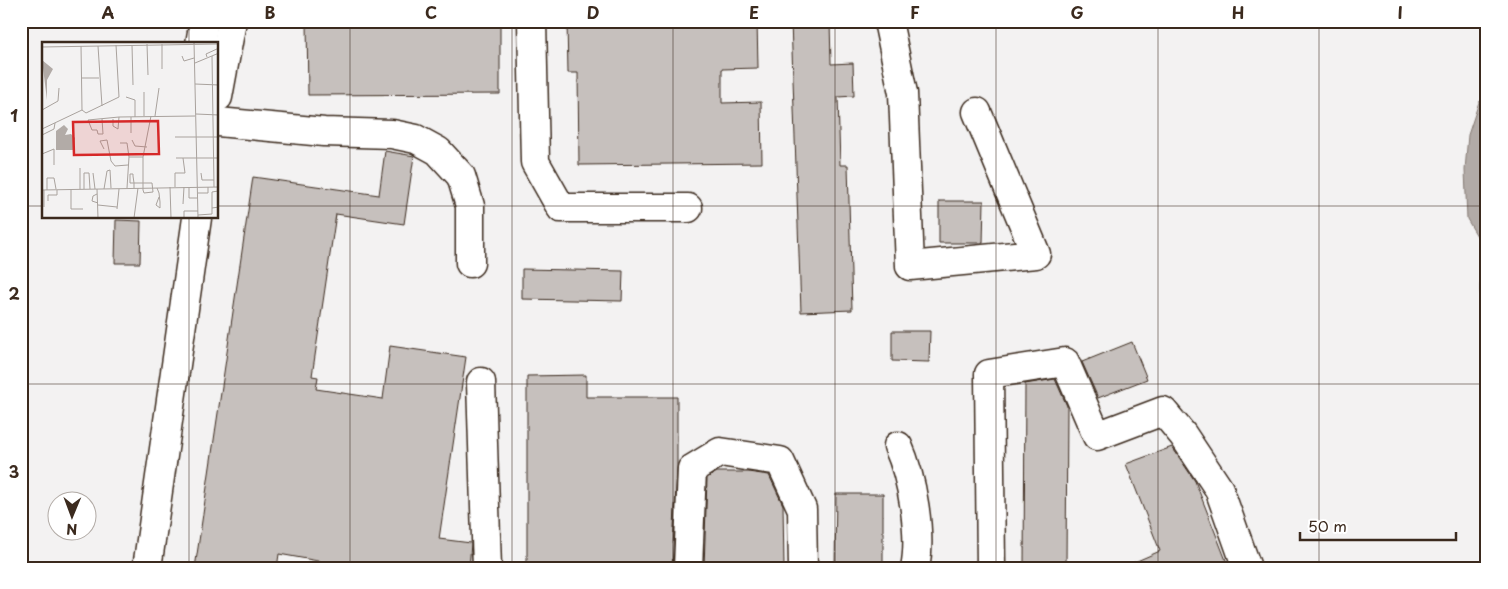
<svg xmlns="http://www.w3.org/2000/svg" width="1508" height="589" viewBox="0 0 1508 589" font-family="'Playpen Sans',sans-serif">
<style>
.water{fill:#b2aba7;stroke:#827770}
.building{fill:#c6c0bd;stroke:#3b2a1e}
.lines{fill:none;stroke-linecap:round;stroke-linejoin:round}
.minor-casing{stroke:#3b2a1e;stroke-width:31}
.minor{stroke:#fff;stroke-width:28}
.grid{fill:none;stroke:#3b2a1e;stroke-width:1;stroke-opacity:0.55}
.inset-road{fill:none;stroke:#a9a29d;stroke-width:1}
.view{fill:#d62828;fill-opacity:0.15;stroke:#d62828;stroke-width:2.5}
.inset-edge{fill:none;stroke:#3b2a1e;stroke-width:2.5}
.neatline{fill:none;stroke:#3b2a1e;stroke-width:2}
.grid-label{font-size:16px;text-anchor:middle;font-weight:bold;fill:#3b2a1e}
</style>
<rect width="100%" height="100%" fill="#f3f2f2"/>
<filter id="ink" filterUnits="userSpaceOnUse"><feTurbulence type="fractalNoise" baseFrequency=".02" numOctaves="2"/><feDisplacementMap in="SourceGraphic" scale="10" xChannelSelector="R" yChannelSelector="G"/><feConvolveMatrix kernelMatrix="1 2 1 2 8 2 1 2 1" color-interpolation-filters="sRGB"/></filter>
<g filter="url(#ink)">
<g class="water">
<polygon points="1487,97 1487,253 1467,219 1465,170 1468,135 1479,102"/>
<path d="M 1487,256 L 1487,312 C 1475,293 1481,276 1487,256 Z"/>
</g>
<g class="building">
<polygon points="307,21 500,21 500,94 308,95"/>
<polygon points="567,21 757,21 758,68 722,69 722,103 761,102 762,163 579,165 578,73 568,73"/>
<polygon points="791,21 830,21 831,64 853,63 854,96 838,97 840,165 848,165 852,310 801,312"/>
<polygon points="385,151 414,156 404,224 336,214 312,376 318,377 316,389 383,399 390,346 466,357 439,539 471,543 469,568 357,568 279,554 277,568 195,568 253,177 379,195"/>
<polygon points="939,201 984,201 983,243 939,243"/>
<polygon points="116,220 141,221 140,263 115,263"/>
<polygon points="522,269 623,271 622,301 522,299"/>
<polygon points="892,331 930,331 929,362 892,361"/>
<polygon points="1132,342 1147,379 1098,398 1082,362"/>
<polygon points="586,375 586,397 677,397 677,467 672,568 527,568 527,376"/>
<polygon points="1055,379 1067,406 1066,568 1024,568 1025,384"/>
<polygon points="1172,447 1195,481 1229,568 1121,568 1160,551 1126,464"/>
<polygon points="717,472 748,472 769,475 783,505 784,568 704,568 707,478"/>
<polygon points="836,494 883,494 883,566 835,566"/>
</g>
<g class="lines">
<defs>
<g id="minor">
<polyline points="532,21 535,162 561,208 688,208"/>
<polyline points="888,21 903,93 910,266 1036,254 977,112"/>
<polyline points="200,44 204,21"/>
<polyline points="218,97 232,21"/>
<polyline points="218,122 324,132 392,134 416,139 438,151 461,176 470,206 470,263"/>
<polyline points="481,382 487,568"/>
<path d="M 898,446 C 912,477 922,534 915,568"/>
<polyline points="147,568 197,218"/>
<polyline points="688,568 692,469 720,452 780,461 802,509 803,568"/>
<polyline points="991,568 989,374 1065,362 1097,436 1163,411 1183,435 1219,489 1247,568"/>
</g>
</defs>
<use href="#minor" class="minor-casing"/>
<use href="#minor" class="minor"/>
</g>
</g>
<path class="grid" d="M 189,21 L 189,44M 350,21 L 350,568M 512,21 L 512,568M 673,21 L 673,568M 835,21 L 835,568M 996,21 L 996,568M 1158,21 L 1158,568M 1319,21 L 1319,568M 21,206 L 44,206M 218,206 L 1487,206M 189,218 L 189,568M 21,384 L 1487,384"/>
<g transform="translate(42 42)">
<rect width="176" height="176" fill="#f3f2f2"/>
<path d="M 0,18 L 11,27 L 5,38 L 5,58 ZM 22,83 L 26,87 L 23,93 L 29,92 L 33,96 L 32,108 L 14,108 L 14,89 Z" fill="#b2aba7"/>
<path class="inset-road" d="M 152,0 L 156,176M 105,2 L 106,33M 120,2 L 120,27M 90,3 L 91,43M 39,4 L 40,68 L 44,71 L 77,55 L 74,3M 56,4 L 60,64M 0,5 L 177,2M 140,14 L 142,19 L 152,16M 170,14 L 172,145M 165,15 L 164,12 L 177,6M 153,21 L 177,11M 39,36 L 57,36M 153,42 L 177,43M 102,50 L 102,74M 84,55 L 93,58 L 93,75M 0,68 L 16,59 L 17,46M 154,72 L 177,73M 113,74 L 117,46M 89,75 L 89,91M 60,77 L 61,92 L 56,92 L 55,88 L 50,88 L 46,78 L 77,75 L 153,74M 71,77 L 71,84 L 76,87 L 77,75M 0,87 L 40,68M 0,93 L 12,87 L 13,81M 133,95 L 177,95M 90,98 L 93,104 L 105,105M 78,101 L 85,101 L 87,115M 62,107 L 58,99 L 65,98 L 69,119 L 73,124 L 86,123M 0,112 L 12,107 L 12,123M 134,116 L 177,116M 38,126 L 38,147M 51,131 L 53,147M 159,131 L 160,138 L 172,138M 128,145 L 129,176M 133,145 L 133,131 L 143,131 L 141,116M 147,145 L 147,156 L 155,156M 85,146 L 87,115 L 101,115M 92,146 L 92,141 L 91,134 L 91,132 L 88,132 L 88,141 L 110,141 L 111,150 L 102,151 L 101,148 L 101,115 L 109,74M 115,146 L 117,151 L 118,160 L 118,166 L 114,163 L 117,155M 42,147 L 42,131 L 47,131 L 48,147M 55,147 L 56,176M 62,147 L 65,129 L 68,128 L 69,146M 0,148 L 177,145M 2,148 L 2,165M 5,148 L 5,136 L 12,136 L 14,147M 29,148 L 29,167 L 41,167M 176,149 L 170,150 L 170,166 L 177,165M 156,151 L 166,151 L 166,145M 55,152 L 51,154 L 50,159 L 56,161M 6,159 L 6,153 L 15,153 L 15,148M 141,162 L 142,145M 56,163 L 75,165M 75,167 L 77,147M 156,173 L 170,172 L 170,166M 92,176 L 96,146M 142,176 L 142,169 L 156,169"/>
<path class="view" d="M 116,79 L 117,112 L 32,113 L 31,80 Z"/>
<rect width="176" height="176" class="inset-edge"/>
</g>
<rect width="1508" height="589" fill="none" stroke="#fff" stroke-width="55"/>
<g transform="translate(72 516) rotate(181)"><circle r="24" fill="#ffffff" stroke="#b1aaa5"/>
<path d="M0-4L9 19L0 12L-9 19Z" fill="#3b2a1e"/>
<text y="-8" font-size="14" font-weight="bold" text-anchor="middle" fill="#3b2a1e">N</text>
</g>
<path d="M1300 532v8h156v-8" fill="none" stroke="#3b2a1e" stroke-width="2.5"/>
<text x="1308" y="532" font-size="15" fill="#3b2a1e" stroke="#ffffff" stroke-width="4" paint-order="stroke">50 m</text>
<rect x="28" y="28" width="1452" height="534" class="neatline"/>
<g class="grid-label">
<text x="108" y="19">A</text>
<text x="270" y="19">B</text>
<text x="431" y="19">C</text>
<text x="593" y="19">D</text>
<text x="754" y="19">E</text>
<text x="915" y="19">F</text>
<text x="1077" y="19">G</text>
<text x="1238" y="19">H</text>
<text x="1400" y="19">I</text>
<text x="14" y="122">1</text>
<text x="14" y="300">2</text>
<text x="14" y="478">3</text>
</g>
</svg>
